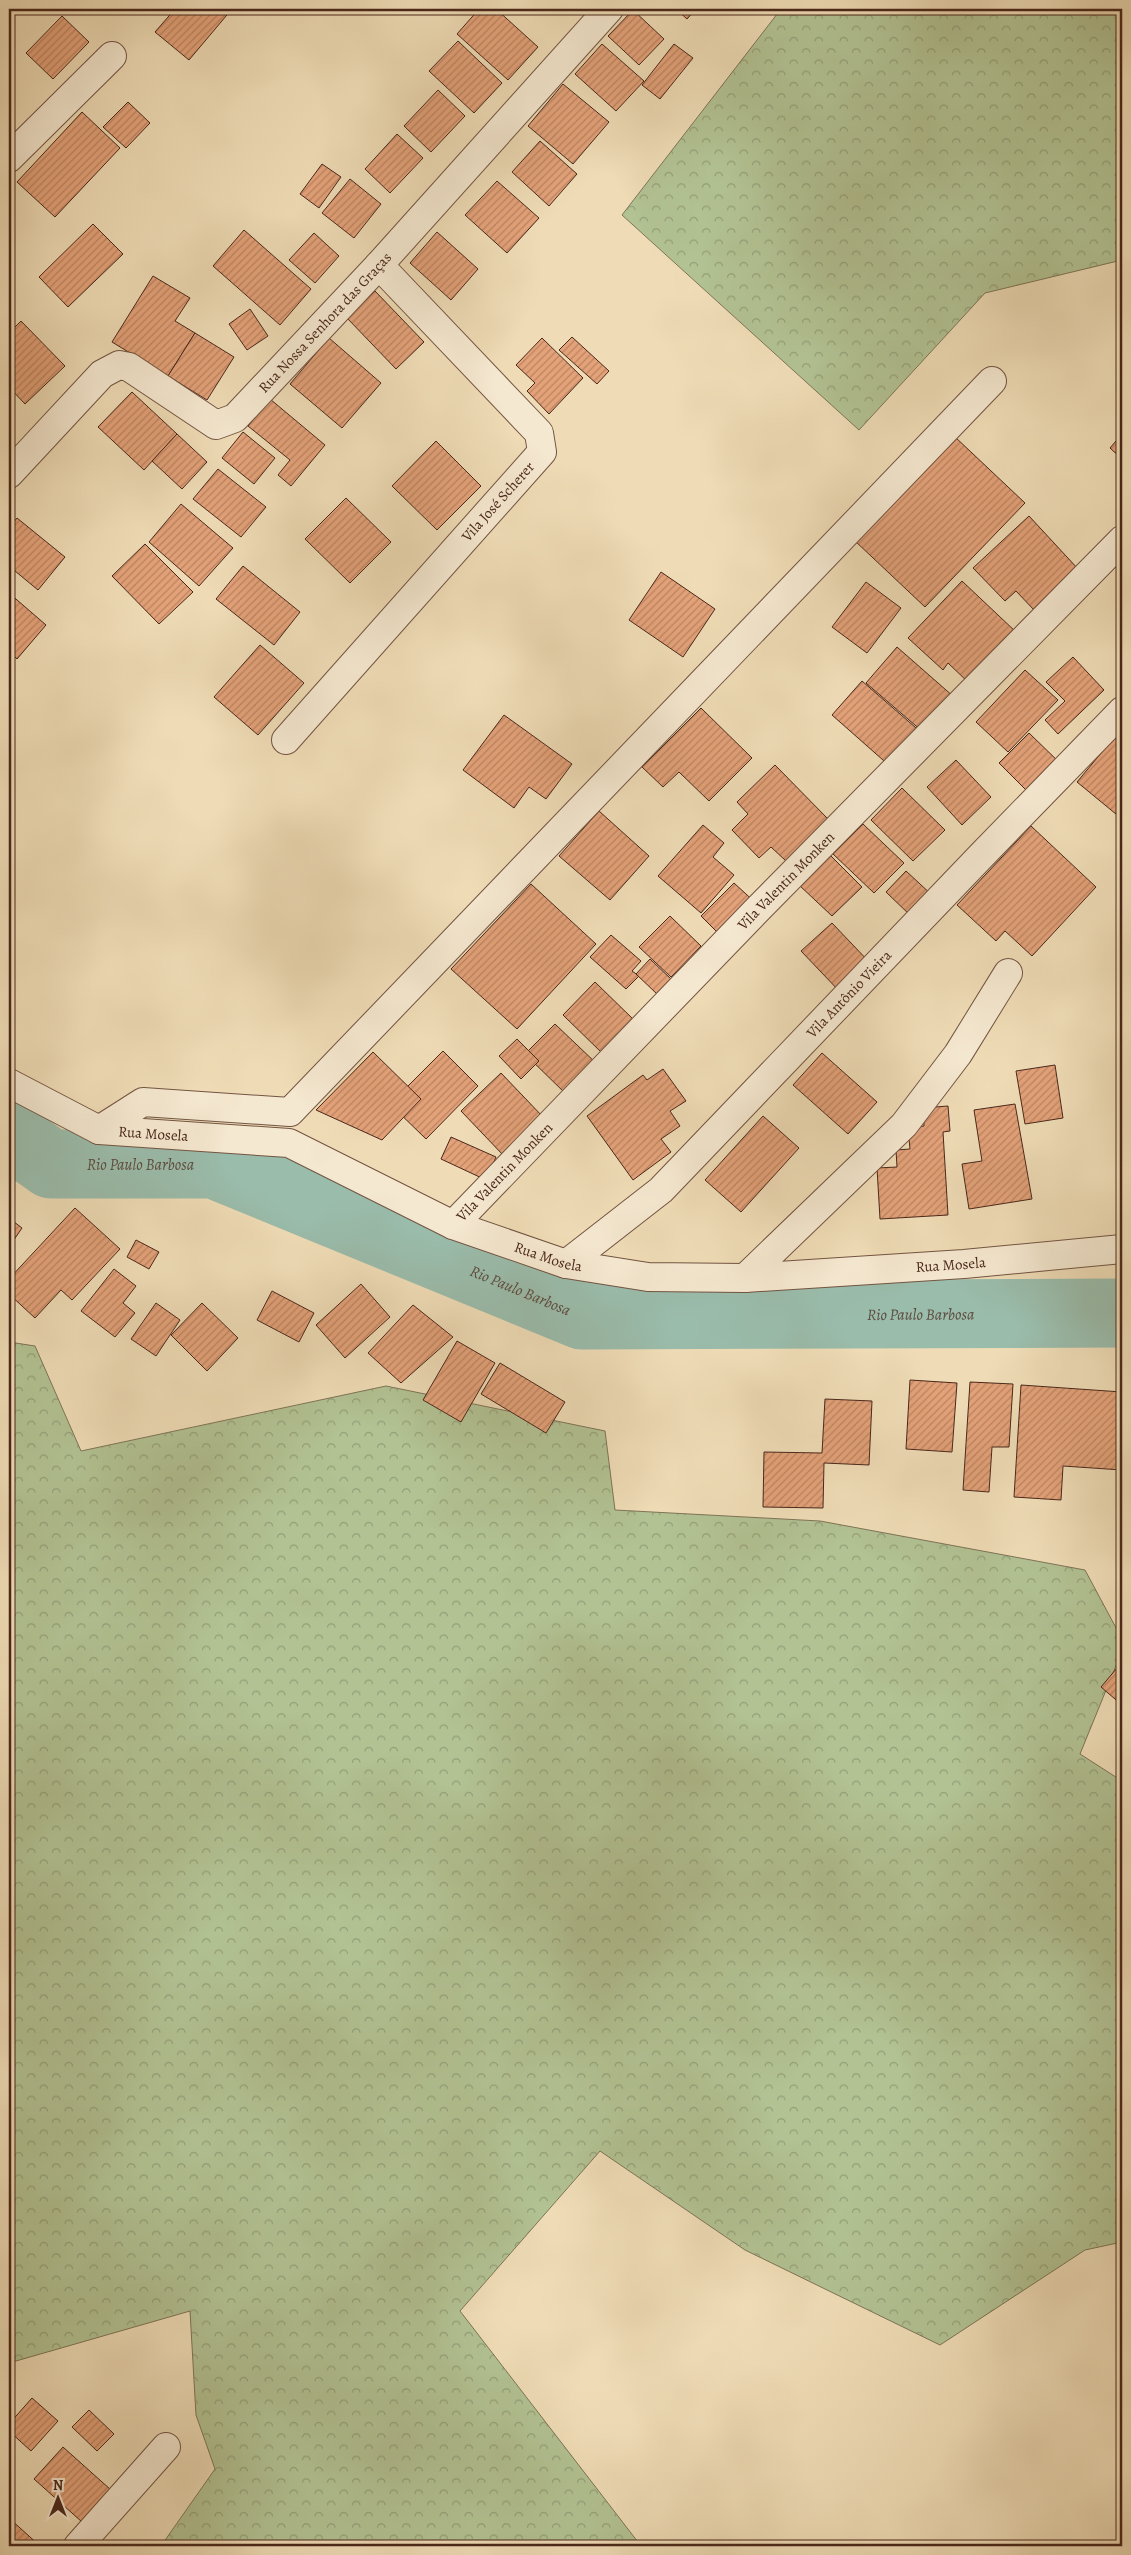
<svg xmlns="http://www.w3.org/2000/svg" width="1131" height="2555" viewBox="0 0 1131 2555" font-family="Alegreya,serif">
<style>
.forest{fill:url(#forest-crowns);stroke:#7e7457}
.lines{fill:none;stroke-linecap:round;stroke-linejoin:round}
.river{stroke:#9abcab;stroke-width:69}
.building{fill:url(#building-hatch);stroke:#4a271b}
.minor-casing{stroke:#735442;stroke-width:30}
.minor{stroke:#f5e8d0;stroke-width:28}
.labels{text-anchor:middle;stroke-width:4;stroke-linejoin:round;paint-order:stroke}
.street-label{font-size:15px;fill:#4a271b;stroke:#f5e8d0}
.water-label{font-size:16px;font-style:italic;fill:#5e4c3f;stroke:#f5e8d0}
</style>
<defs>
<pattern id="forest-crowns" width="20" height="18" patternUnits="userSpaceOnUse" patternTransform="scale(1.25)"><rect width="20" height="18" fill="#b2c293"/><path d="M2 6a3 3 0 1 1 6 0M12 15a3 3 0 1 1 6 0" fill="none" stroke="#939e77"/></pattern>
<pattern id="building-hatch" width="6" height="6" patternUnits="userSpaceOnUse" patternTransform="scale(1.25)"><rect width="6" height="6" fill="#e4a279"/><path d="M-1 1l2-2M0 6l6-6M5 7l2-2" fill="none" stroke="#bb8462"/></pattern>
</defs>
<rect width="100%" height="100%" fill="#efdcb6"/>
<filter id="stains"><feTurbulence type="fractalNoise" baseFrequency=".004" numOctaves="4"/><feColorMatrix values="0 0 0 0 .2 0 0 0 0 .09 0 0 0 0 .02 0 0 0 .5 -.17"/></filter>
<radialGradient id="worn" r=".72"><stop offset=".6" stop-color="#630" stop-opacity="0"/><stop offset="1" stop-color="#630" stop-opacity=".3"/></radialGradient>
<g class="forest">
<polygon points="781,9 1122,9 1122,260 985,293 859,430 622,215"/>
<polygon points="9,1342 35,1346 81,1451 386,1386 605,1431 615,1510 820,1521 1085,1570 1122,1639 1122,1651 1080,1754 1122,1781 1122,2242 1085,2250 940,2345 745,2250 600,2151 460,2311 641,2546 161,2546 215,2469 196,2415 190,2311 9,2363"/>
</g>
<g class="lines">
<path class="river" id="s1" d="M 9,1134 L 51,1164 L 214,1164 L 582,1315 L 1122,1313"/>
</g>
<g class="building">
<polygon points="175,9 232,9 189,60 155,32"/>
<polygon points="479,9 496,9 538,47 508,80 457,34"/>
<polygon points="676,9 696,9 687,19"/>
<polygon points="633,10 664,39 639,65 608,36"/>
<polygon points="62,16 89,42 53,79 26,53"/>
<polygon points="458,41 502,83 474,113 429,71"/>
<polygon points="602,44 644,81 616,111 575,74"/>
<polygon points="674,44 693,58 660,99 642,85"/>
<polygon points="563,84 609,122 573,164 528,126"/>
<polygon points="438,90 465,116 431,152 404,126"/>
<polygon points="128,102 150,123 126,148 103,127"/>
<polygon points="82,112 120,148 55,217 17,182"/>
<polygon points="397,134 423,158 390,193 365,169"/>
<polygon points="540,141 577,174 549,206 512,172"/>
<polygon points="322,164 341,177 319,208 300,194"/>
<polygon points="350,179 381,204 354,238 322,213"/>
<polygon points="497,181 539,218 507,253 465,215"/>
<polygon points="93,224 123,254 68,307 39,277"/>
<polygon points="244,230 311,289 280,325 213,266"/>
<polygon points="437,232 478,269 451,300 410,263"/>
<polygon points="314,233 339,256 315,283 289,260"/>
<polygon points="153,276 190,298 175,321 195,333 168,376 112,342"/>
<polygon points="375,291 424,342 396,369 347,318"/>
<polygon points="250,309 268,336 247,350 229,324"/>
<polygon points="21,321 65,366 25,404 9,387 9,333"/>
<polygon points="195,333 234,357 207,400 168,376"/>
<polygon points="572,337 609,371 597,384 559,350"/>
<polygon points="329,338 381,383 342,428 290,384"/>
<polygon points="542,338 583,378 549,414 527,391 535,383 516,365"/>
<polygon points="132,392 177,434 144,470 98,427"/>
<polygon points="270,399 325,445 291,486 278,475 290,460 248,426"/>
<polygon points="243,432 275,458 254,484 222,458"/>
<polygon points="177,434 207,462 182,489 152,461"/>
<polygon points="1122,434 1122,459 1110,448"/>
<polygon points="954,436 1025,503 925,607 854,540"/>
<polygon points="436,441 481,486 437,530 392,486"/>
<polygon points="218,469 266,507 241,537 193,499"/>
<polygon points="346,498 391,542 350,583 305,539"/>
<polygon points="181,504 233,548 199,586 149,542"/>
<polygon points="1029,516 1079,570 1035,611 1016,591 1005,601 973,568"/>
<polygon points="17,518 65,557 38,590 9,566 9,528"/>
<polygon points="145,544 193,592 159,624 112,576"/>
<polygon points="243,566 300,612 274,645 216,599"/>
<polygon points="661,572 715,609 683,657 629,620"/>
<polygon points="962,581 1016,632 969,683 948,663 943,670 908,638"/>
<polygon points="866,582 901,608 867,653 832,627"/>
<polygon points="9,593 46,625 17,659 9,651"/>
<polygon points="260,645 304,683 258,735 214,697"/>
<polygon points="897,647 954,697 923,732 866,683"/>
<polygon points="1073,657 1104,690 1058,734 1045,720 1065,701 1046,682"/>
<polygon points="1025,670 1058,700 1008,752 976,722"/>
<polygon points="862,681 923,734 892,768 832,715"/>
<polygon points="701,708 752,758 709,801 679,772 663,787 642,767"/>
<polygon points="504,715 572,764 546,799 529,787 514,808 463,770"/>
<polygon points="1122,728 1122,819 1077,782"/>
<polygon points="1029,733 1062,765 1032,796 999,763"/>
<polygon points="956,760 991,797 962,825 927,787"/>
<polygon points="775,765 829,820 786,861 771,847 759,858 732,830 748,814 737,802"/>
<polygon points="902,788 945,830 913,861 871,820"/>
<polygon points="599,811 649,856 610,900 559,856"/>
<polygon points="863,824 904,863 874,893 833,854"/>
<polygon points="703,825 724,843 713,857 734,875 701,913 658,876"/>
<polygon points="1031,826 1096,887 1032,956 1005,931 996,941 957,905"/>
<polygon points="829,854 862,887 832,916 799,885"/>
<polygon points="906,871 933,896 912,917 886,892"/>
<polygon points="734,883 758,905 725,940 701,916"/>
<polygon points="531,884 596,944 517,1029 451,969"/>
<polygon points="670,916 701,946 671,977 639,947"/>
<polygon points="832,923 872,965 842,994 801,951"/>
<polygon points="611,935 641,961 632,971 639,976 626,989 590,957"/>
<polygon points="650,959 671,979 657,994 636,974"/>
<polygon points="595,982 634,1020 602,1053 563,1015"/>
<polygon points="555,1024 598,1065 568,1096 525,1054"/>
<polygon points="517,1039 539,1061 521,1079 499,1056"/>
<polygon points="443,1051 478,1086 426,1139 390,1104"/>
<polygon points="373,1052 421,1099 382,1140 316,1110"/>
<polygon points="822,1053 877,1102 848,1134 793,1085"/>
<polygon points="1055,1065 1063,1118 1025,1124 1016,1071"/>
<polygon points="663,1069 686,1101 670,1111 680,1126 661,1139 671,1152 633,1180 587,1116 643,1075 647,1080"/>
<polygon points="501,1073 544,1118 504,1156 461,1111"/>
<polygon points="1015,1104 1032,1199 969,1209 962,1164 982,1161 974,1110"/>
<polygon points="948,1106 950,1131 943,1132 948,1215 880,1219 877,1168 897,1167 896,1150 910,1149 908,1128 924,1126 923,1108"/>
<polygon points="763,1116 799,1148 741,1212 705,1180"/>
<polygon points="451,1137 496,1157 486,1180 441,1159"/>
<polygon points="75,1208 120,1249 72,1300 61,1290 35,1318 9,1294 9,1279"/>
<polygon points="9,1218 22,1228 9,1247"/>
<polygon points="136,1240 159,1252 149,1269 127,1257"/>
<polygon points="114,1269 136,1286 123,1303 135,1313 115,1337 81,1311"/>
<polygon points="361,1284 390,1317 345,1358 316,1325"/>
<polygon points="272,1291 314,1313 299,1342 257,1320"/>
<polygon points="156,1303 180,1320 156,1356 131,1339"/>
<polygon points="202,1303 238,1338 207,1371 171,1335"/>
<polygon points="413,1305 453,1337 401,1383 368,1353"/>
<polygon points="457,1341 495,1363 461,1422 423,1400"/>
<polygon points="500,1363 565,1402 546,1433 481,1394"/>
<polygon points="910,1380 957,1383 952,1452 906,1449"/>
<polygon points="970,1382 1013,1384 1009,1447 992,1447 989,1492 963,1490"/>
<polygon points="1021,1385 1122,1392 1122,1470 1063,1466 1061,1500 1014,1497"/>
<polygon points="825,1399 872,1401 869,1465 824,1463 823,1508 763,1507 764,1452 822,1453"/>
<polygon points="1122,1662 1122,1705 1101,1687"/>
<polygon points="32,2398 58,2421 31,2451 9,2431 9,2424"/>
<polygon points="89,2410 114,2434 97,2451 72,2427"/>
<polygon points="63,2447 111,2490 82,2522 34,2479"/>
<polygon points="9,2518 40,2546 9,2546"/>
</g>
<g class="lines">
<defs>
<g id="minor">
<polyline points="9,158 112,56"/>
<path id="s2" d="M 9,474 L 102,374 L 119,365 L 129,367 L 216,425 L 235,418 L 379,265 L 609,9"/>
<path id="s3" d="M 286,740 L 542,452 L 539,433 L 379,265"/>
<path id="s4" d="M 9,1083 L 99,1130 L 289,1143 L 453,1225 L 566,1264 L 648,1277 L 745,1278 L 964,1264 L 1122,1249"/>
<polyline points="99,1130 143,1102 290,1112 992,381"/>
<path id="s5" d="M 453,1225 L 758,909 L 1122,540"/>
<path id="s6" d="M 566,1264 L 661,1190 L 981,856 L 1122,711"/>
<polyline points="745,1278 904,1125 958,1054 1008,973"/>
<polyline points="78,2546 166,2447"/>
</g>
</defs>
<use href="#minor" class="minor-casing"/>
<use href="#minor" class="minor"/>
</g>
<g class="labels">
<g class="street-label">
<text dy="5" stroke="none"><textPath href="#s2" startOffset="422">Rua Nossa Senhora das Graças</textPath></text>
<text dy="5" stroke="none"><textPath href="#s3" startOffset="319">Vila José Scherer</textPath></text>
<text dy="5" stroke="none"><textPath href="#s5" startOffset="479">Vila Valentin Monken</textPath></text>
<text dy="5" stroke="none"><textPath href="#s6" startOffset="392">Vila Antônio Vieira</textPath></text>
<text dy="5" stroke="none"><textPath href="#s4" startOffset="156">Rua Mosela</textPath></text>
<text dy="5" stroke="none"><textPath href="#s5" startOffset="74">Vila Valentin Monken</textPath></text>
<text dy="5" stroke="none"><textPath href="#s4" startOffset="576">Rua Mosela</textPath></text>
<text dy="5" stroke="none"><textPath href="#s4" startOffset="981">Rua Mosela</textPath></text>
</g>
<g class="water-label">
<text dy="6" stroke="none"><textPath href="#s1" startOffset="141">Rio Paulo Barbosa</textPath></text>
<text dy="6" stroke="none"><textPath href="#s1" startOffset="546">Rio Paulo Barbosa</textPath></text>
<text dy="6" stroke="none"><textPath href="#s1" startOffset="951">Rio Paulo Barbosa</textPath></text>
</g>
</g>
<rect width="1131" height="2555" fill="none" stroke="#efdcb6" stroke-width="30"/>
<rect x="10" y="10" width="1111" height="2535" fill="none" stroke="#4a271b" stroke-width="2.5"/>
<rect x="15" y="15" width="1101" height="2525" fill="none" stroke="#4a271b"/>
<g transform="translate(58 2498)" stroke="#f5e8d0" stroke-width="4" paint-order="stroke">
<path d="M0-4L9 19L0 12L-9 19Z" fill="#4a271b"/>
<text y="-8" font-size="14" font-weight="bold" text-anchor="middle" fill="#4a271b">N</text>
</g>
<rect width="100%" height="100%" filter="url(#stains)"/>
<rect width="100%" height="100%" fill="url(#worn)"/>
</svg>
